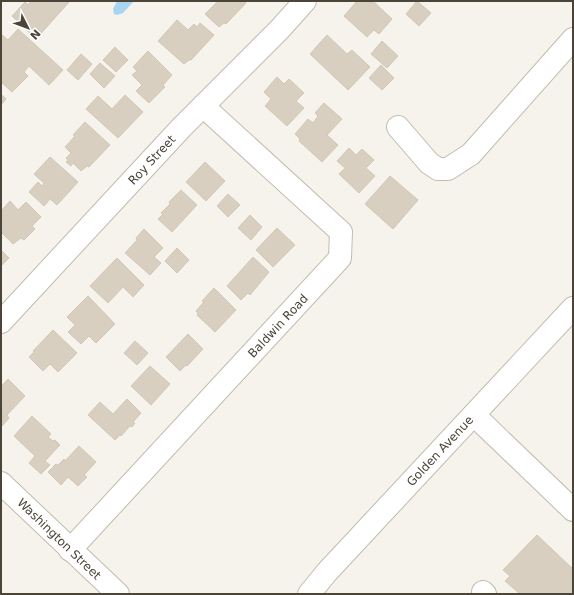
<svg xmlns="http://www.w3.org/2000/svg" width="574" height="595" viewBox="0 0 574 595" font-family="'DejaVu Sans',sans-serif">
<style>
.water{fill:#a9d4f2}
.building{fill:#d8cfc1;stroke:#d3c7b4}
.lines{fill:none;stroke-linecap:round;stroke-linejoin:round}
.minor-casing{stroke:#c2bbae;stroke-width:24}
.minor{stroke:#fff;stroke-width:22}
.labels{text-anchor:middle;stroke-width:4;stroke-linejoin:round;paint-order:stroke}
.street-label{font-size:12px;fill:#4b4439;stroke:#fff}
</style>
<rect width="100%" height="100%" fill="#f6f3ec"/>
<polygon class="water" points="117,1 134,1 123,13 117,15 114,14 113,9"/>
<g class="building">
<polygon points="31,1 70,1 36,39 12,16 25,2 28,5"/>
<polygon points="218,1 244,1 246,3 226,24 224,23 219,27 205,14"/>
<polygon points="357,1 373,1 392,19 379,34 374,30 367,37 344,16"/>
<polygon points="417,1 431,13 419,26 406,14"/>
<polygon points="177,20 188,30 194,24 197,27 200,23 214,35 191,60 189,60 184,64 158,41"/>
<polygon points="18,29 63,70 49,85 29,66 24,72 28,76 12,92 1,82 1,34 8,40"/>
<polygon points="327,35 347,54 352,50 370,67 348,90 310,54"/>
<polygon points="382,41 398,56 387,68 371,54"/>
<polygon points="115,47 128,60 116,72 103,60"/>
<polygon points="148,51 172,75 163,85 165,87 149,103 136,91 142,85 132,75 137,71 133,67"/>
<polygon points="81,54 92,64 78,80 67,70"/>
<polygon points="100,63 115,76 104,88 90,74"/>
<polygon points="381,65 394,78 382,90 369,78"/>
<polygon points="277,77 284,84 289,79 304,93 296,101 304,108 287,126 265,106 271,99 264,92"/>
<polygon points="1,94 6,99 1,105"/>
<polygon points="125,95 143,112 118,138 86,109 98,96 112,109"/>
<polygon points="324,103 342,119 327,135 338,145 322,162 299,141 300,139 295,134 308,119 313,123 318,116 315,113"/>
<polygon points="85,122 110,145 89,167 87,166 81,171 73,163 71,166 66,162 68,160 66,158 71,153 65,147 75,136 73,135"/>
<polygon points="349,148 356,155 362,149 374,160 366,168 375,176 359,193 339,174 345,168 337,161"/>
<polygon points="50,157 78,182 57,205 50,199 44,206 29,192 38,182 42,186 44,183 34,174"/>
<polygon points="205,162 225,181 206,201 186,182"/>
<polygon points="390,176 418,200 393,229 365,204"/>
<polygon points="181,190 197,205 172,232 158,219 163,214 161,213 170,204 169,202"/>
<polygon points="228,194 240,205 228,217 217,206"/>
<polygon points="10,201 18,210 26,202 41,217 32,226 35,229 24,240 21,238 13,244 1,232 1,211"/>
<polygon points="250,215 262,227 251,240 238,228"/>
<polygon points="277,228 295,245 273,267 256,250"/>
<polygon points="144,229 163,248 154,257 161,263 150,275 125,253 137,240 136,238"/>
<polygon points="177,248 189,260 177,273 165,261"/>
<polygon points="1,250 9,258 1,266"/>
<polygon points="253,257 269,272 250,295 248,293 241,300 227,286"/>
<polygon points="117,258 144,285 133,297 123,287 108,303 90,286"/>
<polygon points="214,288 236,310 215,332 197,315 198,313 196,311 204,302 202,301"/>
<polygon points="88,296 115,324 96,343 89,336 81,344 68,332 75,325 67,317"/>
<polygon points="53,330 77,353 58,372 50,364 43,371 29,357 34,352 33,351"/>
<polygon points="188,334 203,349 187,366 186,365 180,371 166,357"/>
<polygon points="135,341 148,353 137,365 124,353"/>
<polygon points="150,366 170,384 151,405 131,386"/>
<polygon points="8,379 25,396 7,415 9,418 2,426 1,387"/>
<polygon points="127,399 141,413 133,422 135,423 132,427 130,426 121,436 120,435 115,440 88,415 100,402 113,414"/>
<polygon points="32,416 51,434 48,437 53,441 55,440 60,445 45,461 50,465 41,474 29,463 35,456 14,436"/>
<polygon points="79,446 96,462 84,475 87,477 78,486 68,477 61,485 48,472 56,464 58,465 64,459 65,461"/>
<polygon points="537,535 573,569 573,594 520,594 505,581 510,576 503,570"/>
</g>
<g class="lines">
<defs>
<g id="minor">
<polyline points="398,127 429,163 438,169 448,169 471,154 573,39"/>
<polyline points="1,322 181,128 279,30 305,1"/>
<polyline points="474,415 573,510"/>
<polyline points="1,483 118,594"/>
<polyline points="70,550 340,258 341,232 203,106"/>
<polyline points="483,592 485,594"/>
<polyline points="309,594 327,572 573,308"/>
</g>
</defs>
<use href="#minor" class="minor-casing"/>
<use href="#minor" class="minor"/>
</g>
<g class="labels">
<g class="street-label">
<text transform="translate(152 160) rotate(-47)" y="4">Roy Street</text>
<text transform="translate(278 326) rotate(-47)" y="4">Baldwin Road</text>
<text transform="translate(440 451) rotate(-47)" y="4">Golden Avenue</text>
<text transform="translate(59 539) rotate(44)" y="4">Washington Street</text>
</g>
</g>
<rect width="574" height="595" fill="none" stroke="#4b4439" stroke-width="4"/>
<g transform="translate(28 28) rotate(132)" stroke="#ffffff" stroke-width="3" paint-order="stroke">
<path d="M0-3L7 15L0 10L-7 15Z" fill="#4b4439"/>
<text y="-6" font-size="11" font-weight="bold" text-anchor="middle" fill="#4b4439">N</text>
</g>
</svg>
